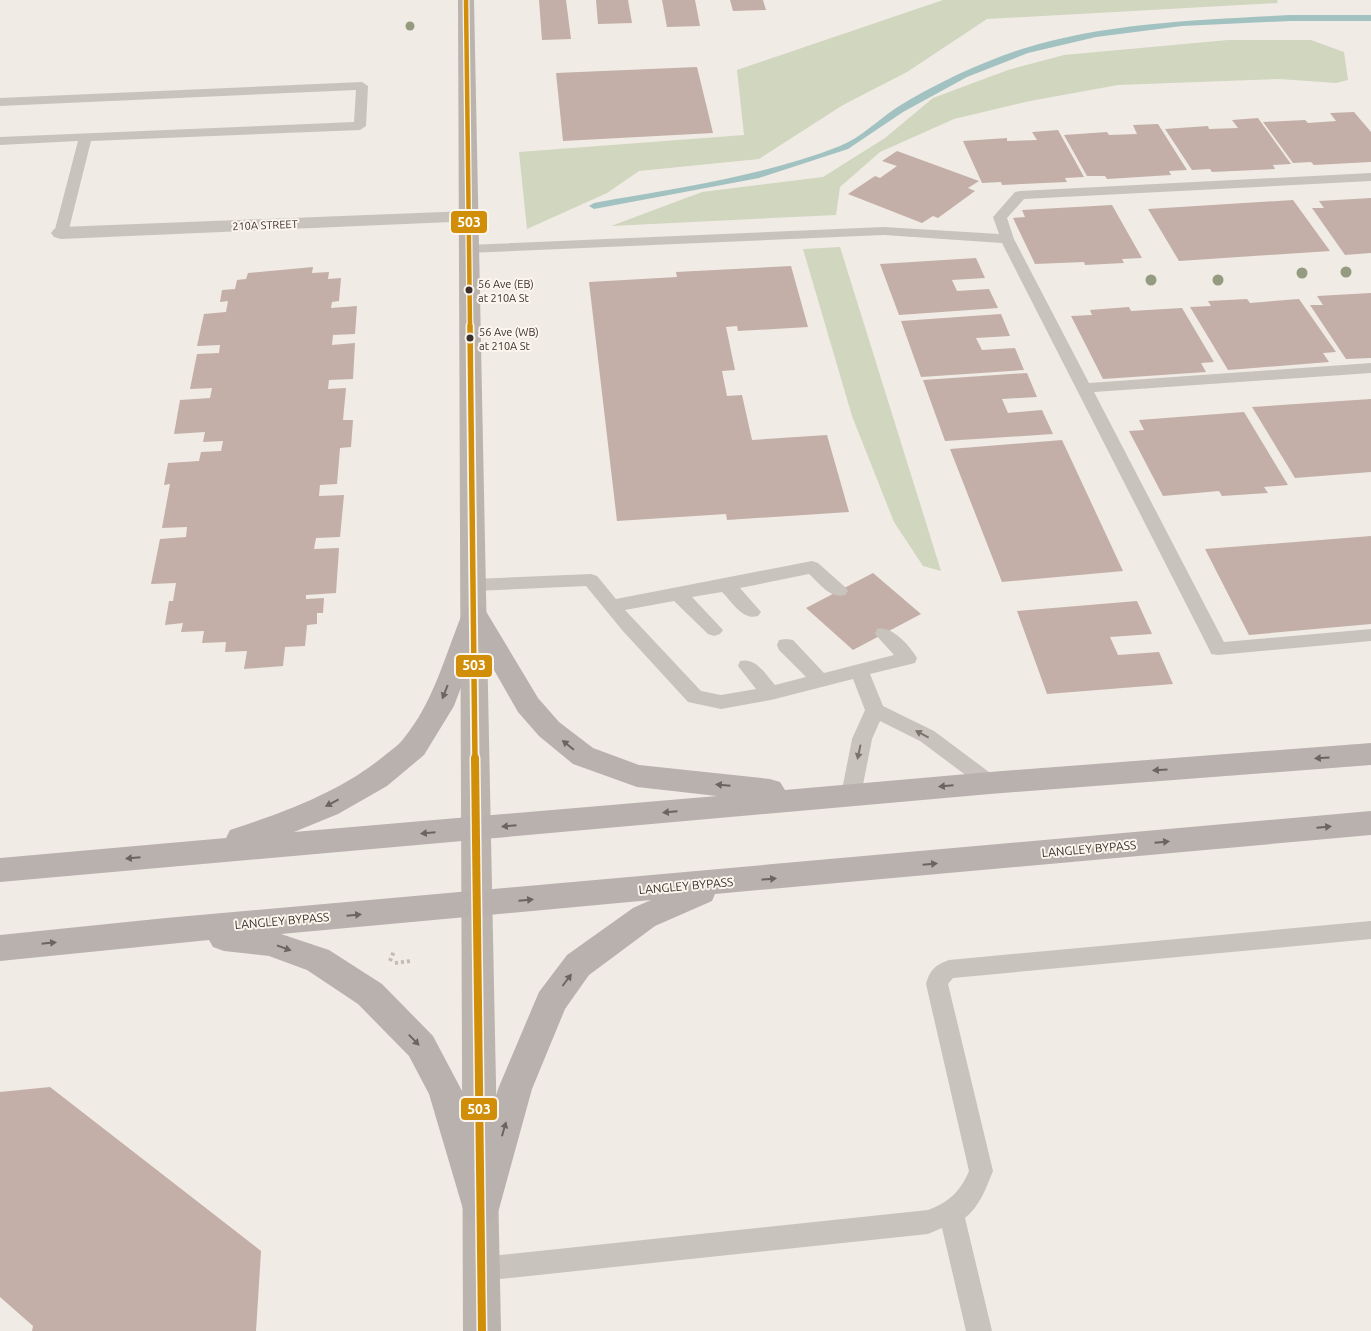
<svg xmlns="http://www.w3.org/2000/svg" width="1371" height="1331" viewBox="0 0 1371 1331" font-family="Ubuntu,sans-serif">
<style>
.green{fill:#d1d6bf}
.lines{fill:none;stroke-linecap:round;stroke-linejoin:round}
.stream{fill:#a1c2c1;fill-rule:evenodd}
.building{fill:#c3afa7}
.path{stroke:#c2bbb6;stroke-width:4;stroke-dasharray:3 3;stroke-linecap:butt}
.lane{fill:#c9c3be;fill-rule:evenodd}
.street{fill:#c9c3be;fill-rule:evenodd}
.secondary{fill:#bab3ae;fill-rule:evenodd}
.primary{fill:#b8b1ad;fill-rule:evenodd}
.bus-1-far2-casing{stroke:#fbf5ee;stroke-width:7}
.bus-1-far1-casing{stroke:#fbf5ee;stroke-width:9}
.bus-1-casing{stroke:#fbf5ee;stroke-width:11}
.bus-1-far2{stroke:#d18e09;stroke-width:4.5}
.bus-1-far1{stroke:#d18e09;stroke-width:5.5}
.bus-1{stroke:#d18e09;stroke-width:8}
.tree{fill:#959b80}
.oneway{fill:#6d645f}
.oneway2{fill:#7b726d}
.bus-dot{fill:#3b302b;stroke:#fbf5ee;stroke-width:2}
.labels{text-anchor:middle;stroke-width:4;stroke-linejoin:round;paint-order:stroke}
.far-street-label{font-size:11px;fill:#3b302b;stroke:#fbf5ee}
.bus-label{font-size:11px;fill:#3b302b;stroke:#fbf5ee;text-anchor:start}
.street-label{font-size:12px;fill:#3b302b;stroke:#fbf5ee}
.line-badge{stroke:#fbf5ee;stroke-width:2}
.badge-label{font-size:14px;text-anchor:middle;font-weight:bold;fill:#fff}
</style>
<rect width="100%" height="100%" fill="#f0ebe5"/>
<g class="green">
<polygon points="943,0 1277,0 1278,3 987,19 907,72 843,105 759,159 639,171 607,193 527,229 519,152 744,135 737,70"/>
<polygon points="1228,40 1311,40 1344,52 1348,80 1336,83 1279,79 1118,85 1030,101 954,119 880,152 840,187 836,215 611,226 702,192 823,177 885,138 933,98 1008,70 1064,55"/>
<polygon points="840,247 941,571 923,566 894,522 852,416 803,249"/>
</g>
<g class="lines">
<path class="stream" d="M 1291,15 L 1371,15 L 1371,21 L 1291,21 L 1182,26 L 1096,37 L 1028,53 L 967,77 L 903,112 L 848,149 L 759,178 L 594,209 L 589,206 L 594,203 C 677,188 761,177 840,146 C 860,138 878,120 896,108 C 935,84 979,63 1022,49 C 1109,22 1201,20 1291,15 Z"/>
</g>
<g class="building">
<polygon points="539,0 566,0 571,39 542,40"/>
<polygon points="596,0 628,0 632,23 598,24"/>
<polygon points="662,0 695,0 700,26 667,27"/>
<polygon points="730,0 763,0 766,10 733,11"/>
<polygon points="697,67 713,133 563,141 556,73"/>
<polygon points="1354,112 1371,132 1371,162 1314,165 1311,162 1293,163 1263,122 1305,120 1308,123 1336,121 1330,113"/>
<polygon points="1258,118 1291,164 1273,165 1275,169 1212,172 1210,169 1192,170 1165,129 1208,126 1209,129 1238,128 1232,120"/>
<polygon points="1158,124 1187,170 1169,171 1171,175 1107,179 1105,176 1087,176 1064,135 1107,132 1109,135 1137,134 1133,125"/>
<polygon points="1058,130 1084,177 1065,178 1067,182 1002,185 1001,182 982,183 963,141 1007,138 1007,141 1037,140 1032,132"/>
<polygon points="897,151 979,181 968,188 975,191 938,218 933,216 922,223 848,194 875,176 880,178 897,166 882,161"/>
<polygon points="1371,198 1371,253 1345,255 1312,208 1324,208 1319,201"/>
<polygon points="1293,200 1330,251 1179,261 1148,209"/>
<polygon points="1112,205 1142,258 1122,259 1124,263 1085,265 1084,262 1035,264 1013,218 1025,217 1022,210"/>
<polygon points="976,258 985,278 952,280 957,291 989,289 998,308 899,315 880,264"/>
<polygon points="791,266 808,327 738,331 737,326 726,327 735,370 722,371 727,396 742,395 752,440 827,435 849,512 727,520 726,514 617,521 589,282 677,277 676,272"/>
<polygon points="313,267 312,273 329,272 328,279 341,278 339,301 332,302 331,308 357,306 355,334 333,335 332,345 355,343 353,379 329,380 328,389 346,388 343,420 353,420 351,447 340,448 337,484 320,485 319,496 344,495 340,537 316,538 314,549 339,548 336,593 306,595 306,599 324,598 323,613 317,613 317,624 307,625 305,646 285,647 283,666 244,669 247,651 225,652 226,642 202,643 204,631 181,632 183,623 165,625 169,601 173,601 176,583 151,584 160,539 186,537 187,527 162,528 170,484 164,485 168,463 199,461 201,452 221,451 223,441 203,442 205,432 174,434 180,400 210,398 212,388 190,389 197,354 219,353 220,345 197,346 204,314 226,312 228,301 220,302 222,290 235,289 237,280 246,279 248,273"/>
<polygon points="1371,293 1371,358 1346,359 1310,305 1323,305 1317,296"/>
<polygon points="1247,299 1250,303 1299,299 1336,352 1323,353 1329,362 1228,370 1190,307 1211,306 1208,301"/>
<polygon points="1129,307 1131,311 1182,308 1214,362 1201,363 1206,372 1103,379 1071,316 1092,315 1090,310"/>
<polygon points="1001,314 1010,336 976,338 982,350 1015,348 1024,370 921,377 901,321"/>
<polygon points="1027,373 1037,397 1002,399 1008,413 1042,410 1053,434 945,441 923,380"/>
<polygon points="1371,399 1371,472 1295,478 1252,407"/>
<polygon points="1244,412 1288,485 1264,487 1268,493 1222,496 1219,491 1163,496 1129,431 1144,430 1139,420"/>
<polygon points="1062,440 1123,571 1002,582 950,449"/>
<polygon points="1371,536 1371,624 1249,635 1205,549"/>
<polygon points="873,573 921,614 853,650 806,608"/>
<polygon points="1137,601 1152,634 1110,637 1118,655 1159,652 1173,684 1047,694 1017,611"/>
<polygon points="50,1087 261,1251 256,1331 32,1331 33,1326 0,1297 0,1092"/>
</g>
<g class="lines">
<g class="path">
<polyline points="390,961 394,951"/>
<polyline points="395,963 411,961"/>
</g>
<g class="lane">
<polygon points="362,82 368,86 366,126 360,130 91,141 68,233 61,237 54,233 78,141 0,145 0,137 354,122 356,90 0,106 0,98"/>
<polygon points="1371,173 1371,181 1024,199 1007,218 1014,239 1089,383 1371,363 1371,373 1094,392 1224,642 1371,629 1371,641 1218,655 1211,654 1209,649 1002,243 884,235 469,253 464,252 462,249 464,246 469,245 884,227 999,234 993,217 1015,192 1020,191"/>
<path d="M 812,561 L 818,563 L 845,587 L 848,591 L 845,595 C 830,599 819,583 809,574 L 740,588 L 761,612 L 758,616 C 743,621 732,602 722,592 L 692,597 L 723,630 L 720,634 L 714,636 L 708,634 L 674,601 L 625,610 L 701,691 L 721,695 L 756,689 L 738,666 L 740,661 C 756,657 765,674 775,685 L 806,677 L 779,650 L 777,645 L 779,640 L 786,639 L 793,640 L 824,673 L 894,655 L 875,634 L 877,629 C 892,625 910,646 917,658 L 915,663 L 870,674 L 883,706 L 934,731 L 997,778 L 1000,783 L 997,788 L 990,791 L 983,788 L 920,741 L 880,721 L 872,739 L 861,795 L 858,800 L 851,803 L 844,800 L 841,795 L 852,739 L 865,710 L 853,679 L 771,700 L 721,709 L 688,702 L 622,630 L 586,586 L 474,591 L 468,589 L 465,585 L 468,581 L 474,579 L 591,574 L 597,576 L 616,599 Z"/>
<path d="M 1371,921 L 1371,939 L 953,978 L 948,984 L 993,1171 C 986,1188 980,1206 965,1218 L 992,1331 L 966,1331 L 942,1228 L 928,1234 L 481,1281 L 472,1278 L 468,1269 L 472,1260 L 481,1257 L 928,1210 C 949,1202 960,1192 969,1171 L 926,984 C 930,970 935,965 949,960 Z"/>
</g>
<polygon class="street" points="468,211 475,213 478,217 475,221 61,239 54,237 51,233 54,229 61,227"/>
<polygon class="secondary" points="458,0 474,0 501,1331 463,1331"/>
<g class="primary">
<path d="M 475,605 L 484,608 L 538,698 L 559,722 L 593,748 L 639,765 L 770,779 L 780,782 L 785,790 L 990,772 L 1371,743 L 1371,765 L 990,794 L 0,882 L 0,858 L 226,838 L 230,830 C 285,812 340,792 384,756 C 391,750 399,745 404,738 C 433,703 445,656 462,614 L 466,608 ZM 478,642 L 518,712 L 539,736 L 573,764 L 637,787 L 717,796 L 294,832 L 338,814 L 387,786 L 424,755 L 454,706 Z"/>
<path d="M 1371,811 L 1371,835 L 715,894 L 712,901 L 655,926 L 589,975 L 565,1009 L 532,1089 L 499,1209 L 494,1221 L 481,1226 L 468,1221 L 463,1209 L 429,1094 L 409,1056 L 358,1004 L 307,970 L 269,956 L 224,951 L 213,947 L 209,940 L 0,961 L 0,935 L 166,918 ZM 651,900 L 633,908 L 567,955 L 539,992 L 498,1089 L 480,1149 L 462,1091 L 433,1036 L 382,984 L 329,950 L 281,934 Z"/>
</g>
<defs>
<polyline id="bus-1-far2" points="466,0 470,327"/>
<polyline id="bus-1-far1" points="470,326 475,760"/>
<polyline id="bus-1" points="475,758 482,1331"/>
</defs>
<use href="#bus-1-far2" class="bus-1-far2-casing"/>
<use href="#bus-1-far1" class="bus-1-far1-casing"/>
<use href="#bus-1" class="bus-1-casing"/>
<use href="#bus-1-far2" class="bus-1-far2"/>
<use href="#bus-1-far1" class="bus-1-far1"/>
<use href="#bus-1" class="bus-1"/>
</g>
<g class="tree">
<circle cx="410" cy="26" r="4.5"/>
<circle cx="1346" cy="272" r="5.5"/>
<circle cx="1302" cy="273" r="5.5"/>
<circle cx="1151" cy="280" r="5.5"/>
<circle cx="1218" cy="280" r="5.5"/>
</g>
<defs><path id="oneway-solid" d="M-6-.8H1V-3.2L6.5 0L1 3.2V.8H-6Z" transform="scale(1.25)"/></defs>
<g class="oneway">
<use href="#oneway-solid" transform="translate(445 692) rotate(111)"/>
<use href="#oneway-solid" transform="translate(568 745) rotate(-141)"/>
<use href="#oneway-solid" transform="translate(1322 758) rotate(176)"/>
<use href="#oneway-solid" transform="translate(1160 770) rotate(176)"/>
<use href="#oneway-solid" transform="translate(723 785) rotate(-175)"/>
<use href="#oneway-solid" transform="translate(946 786) rotate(175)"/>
<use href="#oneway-solid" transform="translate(332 803) rotate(152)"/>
<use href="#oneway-solid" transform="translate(670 812) rotate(175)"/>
<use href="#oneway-solid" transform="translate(509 826) rotate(175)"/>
<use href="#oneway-solid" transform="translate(1324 827) rotate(-5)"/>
<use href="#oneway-solid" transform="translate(428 833) rotate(175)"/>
<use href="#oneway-solid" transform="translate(1162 842) rotate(-5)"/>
<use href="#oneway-solid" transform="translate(133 858) rotate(175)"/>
<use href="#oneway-solid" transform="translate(930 864) rotate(-5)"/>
<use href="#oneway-solid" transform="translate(769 879) rotate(-5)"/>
<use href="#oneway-solid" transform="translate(526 900) rotate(-5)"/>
<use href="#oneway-solid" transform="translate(354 915) rotate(-5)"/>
<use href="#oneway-solid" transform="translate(49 943) rotate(-6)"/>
<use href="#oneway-solid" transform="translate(284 948) rotate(20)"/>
<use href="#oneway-solid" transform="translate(567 980) rotate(-53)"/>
<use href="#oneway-solid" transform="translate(414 1040) rotate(46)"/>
<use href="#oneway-solid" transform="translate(504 1129) rotate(-74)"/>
</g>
<g class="oneway2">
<use href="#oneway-solid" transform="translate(922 734) rotate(-152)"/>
<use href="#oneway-solid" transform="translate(859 752) rotate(102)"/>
</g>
<g class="bus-dot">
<circle cx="469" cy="290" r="4.5"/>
<circle cx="470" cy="338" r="4.5"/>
</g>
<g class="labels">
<g class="far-street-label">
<text transform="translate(265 225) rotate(-2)" y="4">210A STREET</text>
</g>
<g class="bus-label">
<text x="478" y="288">56 Ave (EB)<tspan x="478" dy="14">at 210A St</tspan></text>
<text x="479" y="336">56 Ave (WB)<tspan x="479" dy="14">at 210A St</tspan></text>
</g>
<g class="street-label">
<text transform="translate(1089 849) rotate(-5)" y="4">LANGLEY BYPASS</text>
<text transform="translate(686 886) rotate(-5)" y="4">LANGLEY BYPASS</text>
<text transform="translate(282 921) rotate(-5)" y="4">LANGLEY BYPASS</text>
</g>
</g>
<g class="line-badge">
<rect x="450" y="210" width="38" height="24" rx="5" fill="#d18e09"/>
<rect x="455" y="654" width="38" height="24" rx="5" fill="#d18e09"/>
<rect x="460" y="1097" width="38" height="24" rx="5" fill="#d18e09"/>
</g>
<g class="badge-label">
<text x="469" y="227">503</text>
<text x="474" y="670">503</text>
<text x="479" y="1114">503</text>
</g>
</svg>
